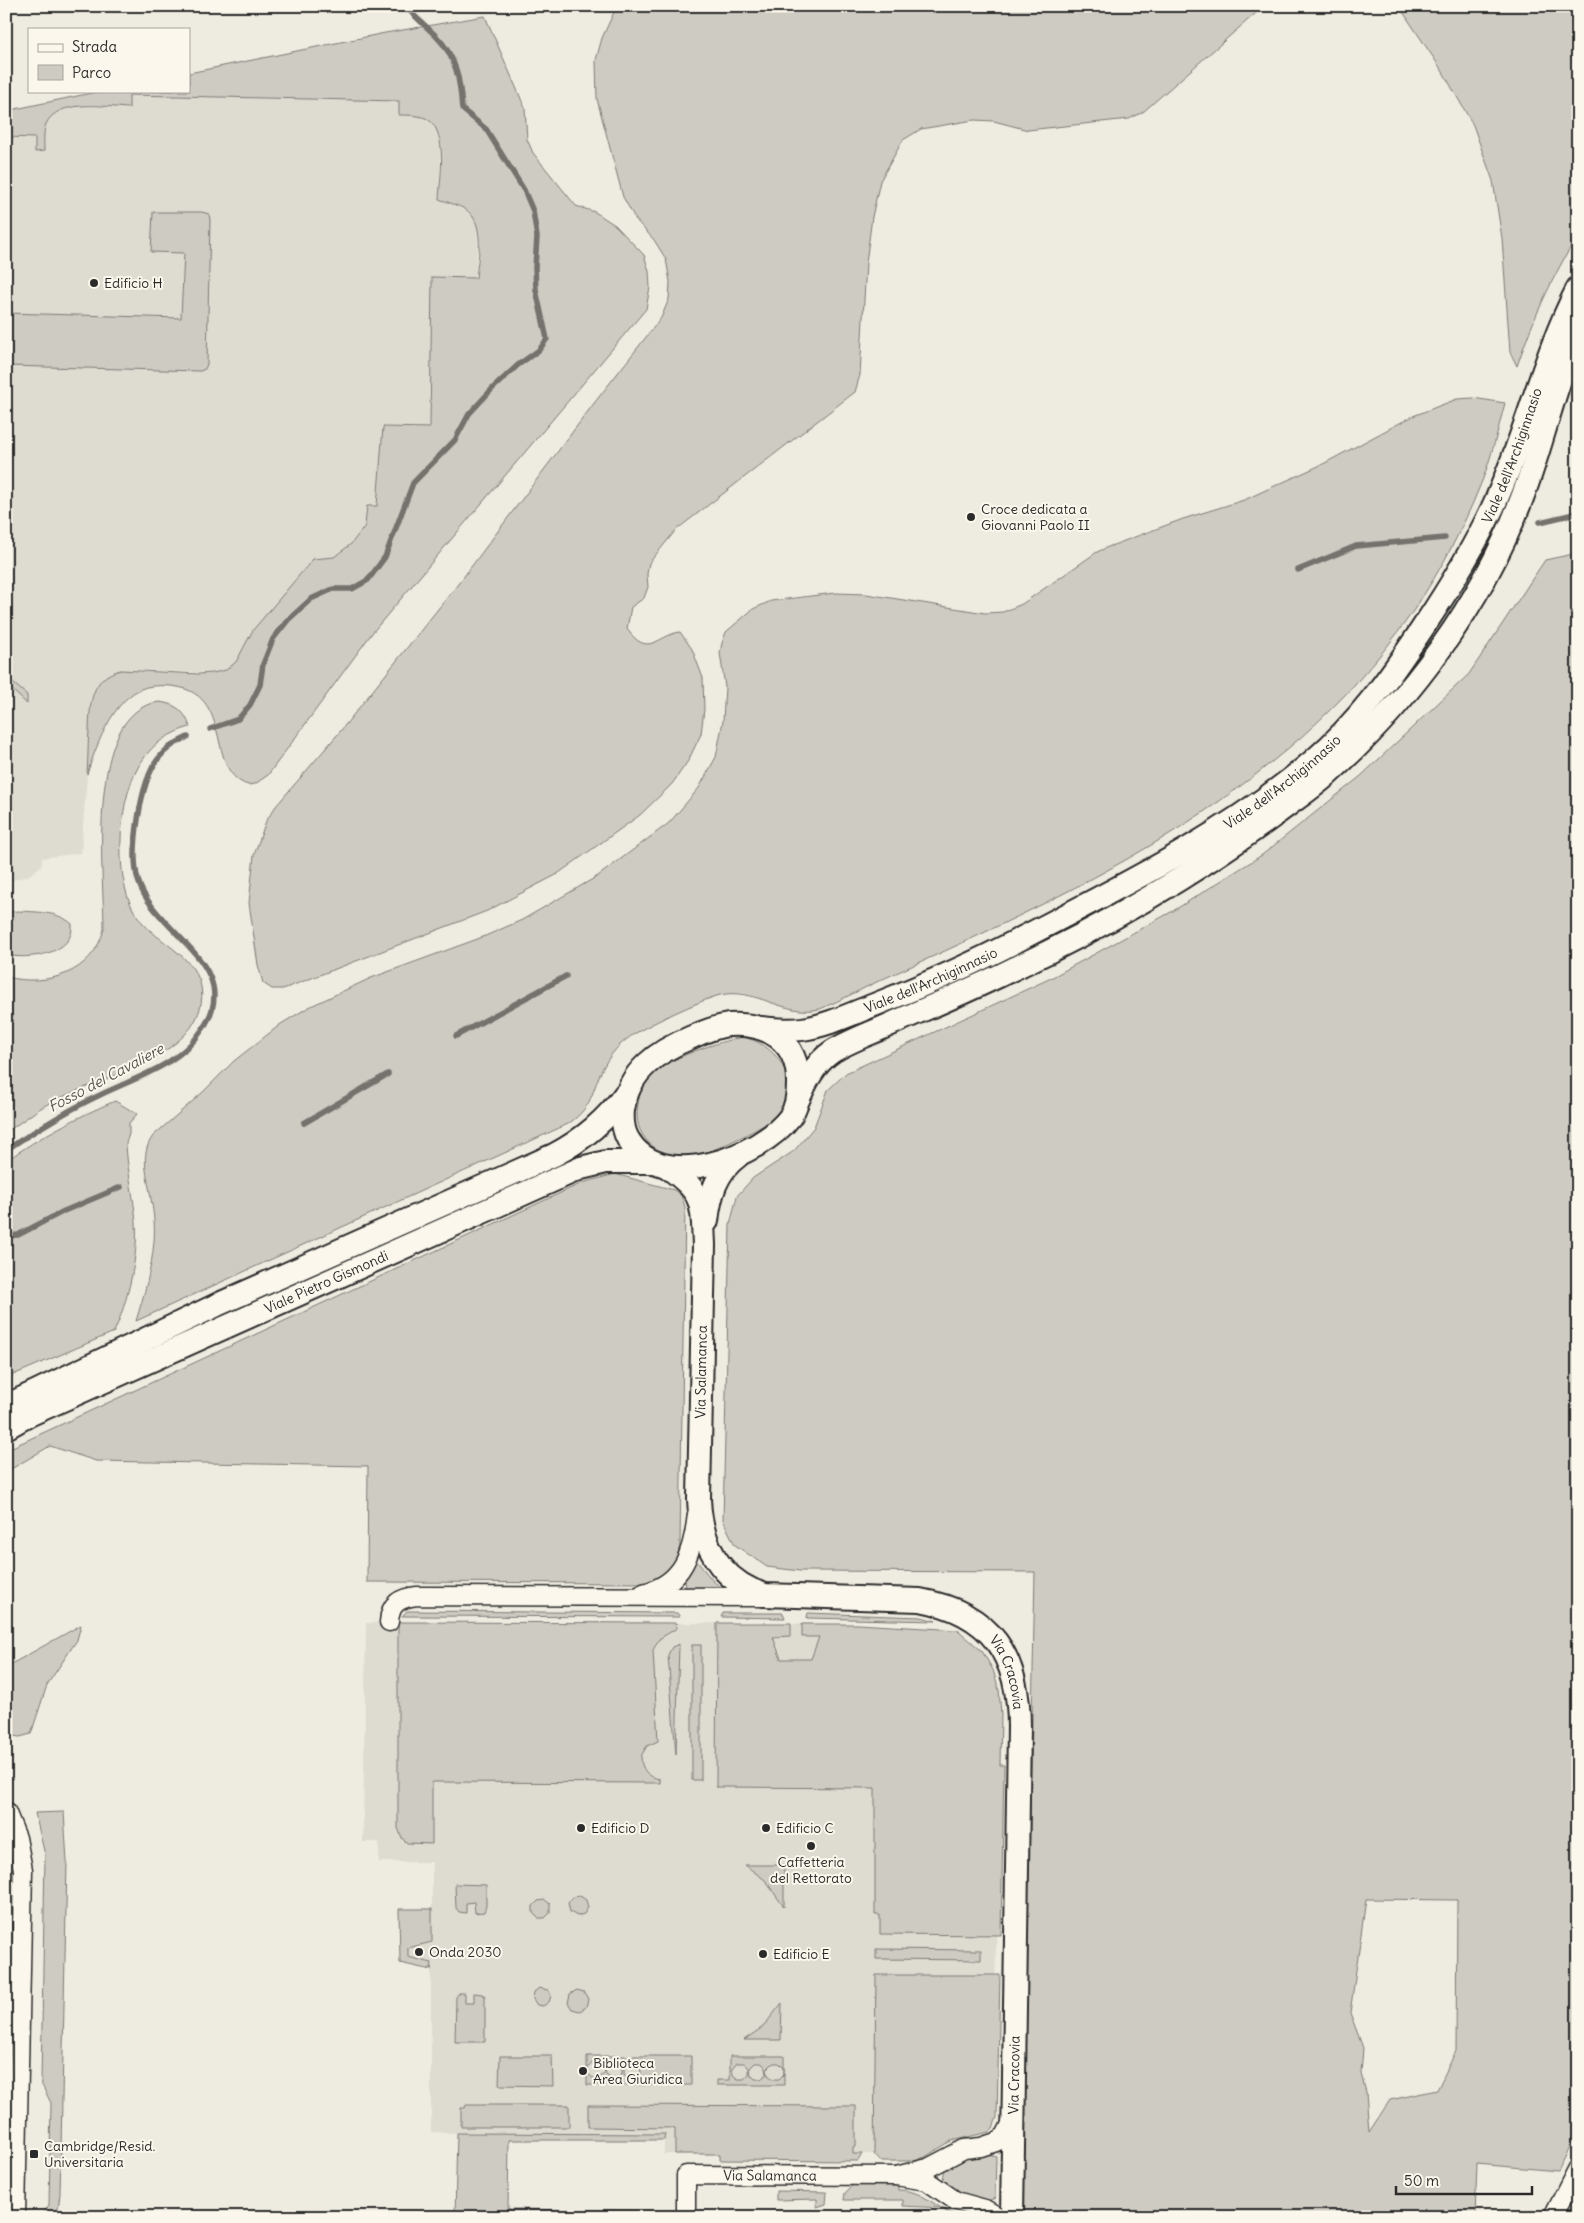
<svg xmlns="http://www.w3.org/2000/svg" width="1584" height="2223" viewBox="0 0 1584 2223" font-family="Delius,sans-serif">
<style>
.built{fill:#dedbd1}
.green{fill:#cecbc2;stroke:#7c7b76;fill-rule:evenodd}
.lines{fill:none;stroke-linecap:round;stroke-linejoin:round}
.stream{stroke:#74726e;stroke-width:5.5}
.minor-casing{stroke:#2b2b2b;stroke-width:21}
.tertiary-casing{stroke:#2b2b2b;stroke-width:26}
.minor{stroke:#fbf7ec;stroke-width:18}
.tertiary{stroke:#fbf7ec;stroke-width:22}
.poi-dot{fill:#2b2b2b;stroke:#fbf7ec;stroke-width:2}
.labels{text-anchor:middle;stroke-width:4;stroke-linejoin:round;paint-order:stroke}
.poi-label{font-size:14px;fill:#2b2b2b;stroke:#fbf7ec;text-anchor:start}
.street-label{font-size:14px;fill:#2b2b2b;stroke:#fbf7ec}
.water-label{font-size:15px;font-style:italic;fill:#555552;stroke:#fbf7ec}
</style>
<rect width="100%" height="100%" fill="#eeebe0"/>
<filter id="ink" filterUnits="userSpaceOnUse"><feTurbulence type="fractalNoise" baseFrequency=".02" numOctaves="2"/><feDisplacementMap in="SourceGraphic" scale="10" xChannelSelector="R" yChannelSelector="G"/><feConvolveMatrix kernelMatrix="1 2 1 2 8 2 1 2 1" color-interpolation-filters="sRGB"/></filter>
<g filter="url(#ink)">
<g class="built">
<polygon points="129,95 400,101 410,115 428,119 437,130 441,147 439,199 465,210 473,216 478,226 476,278 432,278 430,428 383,427 377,507 367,506 365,526 351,544 253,630 236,662 226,670 213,673 135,670 112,672 97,685 90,701 87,774 81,853 42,858 41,866 35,871 28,876 6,882 6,137 35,138 51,116 70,106 128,108"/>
<polygon points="389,1622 858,1624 958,1630 982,1651 993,1670 999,1690 1001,1714 993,2085 905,2154 664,2154 664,2140 457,2139 457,2133 431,2132 431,1970 400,1963 399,1909 432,1908 432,1862 379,1862 379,1842 363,1842 366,1623"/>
</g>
<g class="green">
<path d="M 620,6 L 1264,6 L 1143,112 L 1129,119 L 1028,130 L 994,121 L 974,120 L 921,129 L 903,140 L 880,181 L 872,217 L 866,263 L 860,375 L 855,392 L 676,530 L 649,563 L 647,574 L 648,587 L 644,598 L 631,607 L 627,629 C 648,659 658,635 680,632 L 692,649 L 703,678 L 704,709 L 701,734 L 688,761 L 672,784 L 640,815 L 556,875 L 487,911 L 283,989 L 272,989 L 263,983 L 258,965 L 249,903 L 254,855 L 266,821 L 276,806 L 338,734 L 462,579 L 595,402 L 661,318 L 669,299 L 670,282 L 666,259 L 654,240 L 636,220 L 623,197 L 597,99 L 596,60 L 602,38 L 614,12 Z"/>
<path d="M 1399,6 L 1578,6 L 1578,235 C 1552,277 1533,319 1517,366 L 1510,352 L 1502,238 L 1493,181 L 1473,125 L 1443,72 Z"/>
<path d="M 485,16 L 525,108 L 527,139 L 533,153 L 576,206 L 595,212 L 615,225 L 644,255 L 649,271 L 650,287 L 646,309 L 372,633 L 268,775 L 255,784 L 248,785 C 200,770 242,679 153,686 C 116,689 97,744 87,774 C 88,759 88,744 89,730 C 90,704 90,677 121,670 L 199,674 L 213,673 L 226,670 L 236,662 L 253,630 L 313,559 L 334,557 L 351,544 L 365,526 L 367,506 L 377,506 L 383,427 L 430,428 L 432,277 L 476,278 C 478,257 486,222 465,209 C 457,205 447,202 439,199 C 440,178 448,135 429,120 C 422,115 408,115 399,115 L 399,101 L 129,95 L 129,108 C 105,107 58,98 46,124 C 43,131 44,143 44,151 L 35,152 L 35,138 L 6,137 L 6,111 L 101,91 L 189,91 L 189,73 L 385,33 Z"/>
<polygon points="153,212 202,212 209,214 210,220 207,364 205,369 200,371 6,366 6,313 181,318 184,253 151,252"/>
<path d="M 1473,398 L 1505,403 C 1498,429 1492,456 1482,481 C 1392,708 1209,825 998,926 C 961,944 923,961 885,978 C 863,988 842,1000 820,1009 C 783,1017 756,987 720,995 C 701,1000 642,1027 627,1039 C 619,1045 612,1053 607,1061 C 590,1088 597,1104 568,1124 L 136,1321 C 144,1295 152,1268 154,1241 C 155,1228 154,1213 151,1199 C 148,1177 139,1155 153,1136 L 203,1092 L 234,1061 L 281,1024 L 309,1007 L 371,978 L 483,937 L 522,920 L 598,876 L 669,823 L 699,788 L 716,757 L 723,721 L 725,687 L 720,653 L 722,643 L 726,632 L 753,609 L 771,601 L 835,593 L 866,594 L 985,613 L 1003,612 L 1022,604 L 1097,552 L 1108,547 L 1183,519 L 1244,500 L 1323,464 L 1413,416 L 1457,399 Z"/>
<path d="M 1578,553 L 1578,2132 L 1558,2171 L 1477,2164 L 1475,2217 L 1022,2217 L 1035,1572 L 800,1571 L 767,1567 L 735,1545 L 723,1520 L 730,1225 L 737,1196 L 753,1178 L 794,1151 L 814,1127 L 828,1090 L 846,1073 L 1049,979 L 1173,911 L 1262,855 L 1361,776 L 1469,674 L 1545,560 ZM 1366,1899 L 1457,1900 L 1456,2051 L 1437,2090 L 1390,2100 L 1369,2132 L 1366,2092 L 1361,2074 L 1363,2048 L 1350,2013 Z"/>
<polygon points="6,677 27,695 27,704 6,684"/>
<path d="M 159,702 C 176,704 185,711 190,727 C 171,732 153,743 142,761 C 118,795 113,875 134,911 C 149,938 183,948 197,975 C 204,988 203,1005 196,1019 C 174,1064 86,1082 44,1106 C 31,1114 19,1124 6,1132 L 6,977 C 48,987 93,973 104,929 C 104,876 84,711 159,702 Z"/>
<path d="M 17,911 C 35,912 58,911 72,924 C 75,955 27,960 6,955 L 6,913 Z"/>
<path d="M 743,1037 C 782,1046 805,1088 772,1119 C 762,1129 705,1155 690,1158 C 685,1159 680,1157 675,1157 C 663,1156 651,1146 644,1137 C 637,1127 636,1116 638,1104 C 639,1094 643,1085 649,1077 C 664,1059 720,1041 743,1037 Z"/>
<path d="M 115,1101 L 137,1114 L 129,1123 L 129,1134 L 126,1143 C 127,1170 134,1197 136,1223 C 139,1255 127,1304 114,1332 L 6,1378 L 6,1161 C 39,1137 77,1117 115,1101 Z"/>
<path d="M 615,1174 L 674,1190 L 681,1195 L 685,1207 L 680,1544 C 677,1564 668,1574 650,1583 L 367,1582 L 368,1466 L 96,1461 L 50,1446 L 6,1472 L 6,1450 L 582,1183 Z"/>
<polygon points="696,1560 713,1581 729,1594 686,1589 685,1580"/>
<polygon points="407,1611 677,1613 680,1617 402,1616"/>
<polygon points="723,1613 783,1613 785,1618 721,1617"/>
<polygon points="808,1613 921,1617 936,1621 807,1618"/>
<path d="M 398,1622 L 676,1623 L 677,1628 L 659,1639 L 653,1650 L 658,1741 L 647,1746 L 641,1756 C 641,1769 647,1777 660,1779 L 660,1783 L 432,1782 L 432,1844 L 407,1843 L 402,1838 L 398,1828 Z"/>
<polygon points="717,1623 791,1623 791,1636 773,1637 781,1659 811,1659 819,1637 802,1637 802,1624 858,1624 958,1630 982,1651 993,1670 999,1690 1001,1714 1000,1765 1004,1765 1001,1935 880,1934 880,1915 875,1915 875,1788 716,1787"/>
<polygon points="81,1625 77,1640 47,1685 31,1734 20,1737 13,1736 7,1724 9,1689 6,1689 6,1667"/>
<polygon points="679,1644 676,1755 668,1655 672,1647"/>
<rect x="692" y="1645" width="9" height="135"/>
<polygon points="64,1812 67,1862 60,2194 57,2217 41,2217 49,2205 51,2103 41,2083 45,1855 35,1813"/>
<polygon points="745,1865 784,1865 784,1907 765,1880"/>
<polygon points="455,1884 486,1885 486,1906 484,1912 475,1913 474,1902 466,1903 466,1913 459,1912 456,1908"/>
<polygon points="580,1896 586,1900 588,1907 584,1914 577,1916 570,1912 568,1903 573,1897"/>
<polygon points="545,1900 550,1904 550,1913 545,1918 538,1918 533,1913 533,1906 538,1901"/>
<polygon points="399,1909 432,1909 432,1942 408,1948 408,1957 432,1963 431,1970 400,1963"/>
<polygon points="876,1949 981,1950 981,1960 876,1959"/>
<polygon points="876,1975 1000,1975 997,2117 993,2128 989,2132 951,2141 925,2157 914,2161 880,2161 874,2154"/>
<polygon points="539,1988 548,1990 551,1996 549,2002 543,2006 537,2005 533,1999 534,1992"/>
<polygon points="577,1990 584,1992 588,1999 586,2007 580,2011 572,2009 568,2003 570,1994"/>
<polygon points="459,1993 465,1993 465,2003 474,2003 474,1993 482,1994 485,1996 485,2042 455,2042 456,1997"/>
<polygon points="782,2003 781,2040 744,2040 763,2027"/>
<polygon points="500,2056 552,2056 553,2086 499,2085"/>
<path d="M 587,2056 L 691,2056 L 691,2085 L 587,2085 ZM 593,2062 L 599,2062 L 604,2067 L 605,2073 L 599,2078 L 593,2078 L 588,2074 L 588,2068 ZM 611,2062 L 617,2063 L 622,2067 L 622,2073 L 617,2078 L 611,2078 L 606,2075 L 605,2068 ZM 629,2062 L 635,2062 L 640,2067 L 641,2073 L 636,2078 L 629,2078 L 624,2074 L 624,2068 Z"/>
<path d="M 730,2056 L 784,2056 L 784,2085 L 717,2085 L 717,2080 L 730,2080 ZM 737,2063 L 744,2063 L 749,2068 L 749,2074 L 744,2079 L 738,2079 L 733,2075 L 732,2069 ZM 755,2063 L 761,2063 L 766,2067 L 767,2074 L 761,2079 L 755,2079 L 751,2075 L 750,2068 ZM 773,2063 L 779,2063 L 784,2068 L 784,2074 L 779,2079 L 773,2079 L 768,2075 L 767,2069 Z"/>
<polygon points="466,2105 569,2105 569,2127 461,2127 461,2108 465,2108"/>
<polygon points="588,2105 856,2106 856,2146 853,2147 853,2154 862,2154 858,2161 720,2160 720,2154 675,2154 675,2128 588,2127"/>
<polygon points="457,2133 665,2134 664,2140 509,2140 508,2209 663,2211 663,2217 455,2217"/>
<path d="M 984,2153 L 996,2156 L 995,2198 C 979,2207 957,2192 944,2184 C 939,2159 966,2157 984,2153 Z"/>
<path d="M 898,2184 L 898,2190 C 916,2190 926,2198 941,2208 C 947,2212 956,2214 963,2217 L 952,2217 L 942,2208 L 903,2206 L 903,2200 L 844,2200 L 845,2193 L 853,2185 Z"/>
<polygon points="776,2191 827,2192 826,2204 817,2207 817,2199 776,2200"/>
</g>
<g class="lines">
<g class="stream">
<polyline points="1540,522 1578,513"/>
<polyline points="1298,570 1356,546 1445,538"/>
<path d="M 210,729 L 238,719 L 250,705 L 260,685 L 263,664 L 273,639 L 288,620 L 311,599 L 333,589 L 352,589 L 368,580 L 385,557 L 413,483 L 455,440 L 469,414 L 493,388 L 518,365 L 539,350 L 547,339 L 536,290 L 535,267 L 537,237 L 533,211 L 524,190 L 486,129 L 462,109 C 460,81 457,57 436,36 C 426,26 415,17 405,6"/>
<polyline points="456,1036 566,976"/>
<polyline points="304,1123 388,1074"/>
<path d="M 6,1150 C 36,1130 66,1111 98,1096 C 134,1078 179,1066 202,1030 C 247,965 153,933 138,880 C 130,852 140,782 158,759 C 166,748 175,743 188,737"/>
<polyline points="6,1236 18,1235 64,1211 121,1187"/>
</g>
<defs>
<g id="minor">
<path d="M 643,1593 C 684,1584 693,1551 697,1514"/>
<path d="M 389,1622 C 390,1603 400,1598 417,1596 L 763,1597"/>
<polyline points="6,1811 17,1838 23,1870 16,2217"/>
<path id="s1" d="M 686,2217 L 686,2175 L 896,2176"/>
<polyline points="999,2217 985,2209 956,2201 927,2181 896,2176 928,2168 964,2149 981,2147 996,2142 1005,2136 1013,2120"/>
<polyline points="1553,2217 1578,2168"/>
</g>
<g id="tertiary">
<path d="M 728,1025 C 767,1022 799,1041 798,1084 C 798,1096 797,1107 790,1117 C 760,1157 660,1195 628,1139 C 623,1130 622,1121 623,1110 C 628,1071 658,1051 692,1037 C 703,1032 715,1027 728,1025 Z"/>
<path id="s2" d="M 760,1028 C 774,1029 788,1031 802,1029 C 826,1026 851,1014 874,1005 C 925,985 975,963 1024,937 C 1124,885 1228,834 1314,760 C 1358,722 1390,677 1422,629 C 1448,590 1473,550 1493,507 C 1526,436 1542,358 1578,288"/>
<path d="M 795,1107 C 804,1086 813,1064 833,1051 C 851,1040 872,1033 891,1024 C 932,1006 973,989 1013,969 C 1103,927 1191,876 1272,817 C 1290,803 1310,790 1327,775 C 1411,700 1482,603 1522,498 C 1543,444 1554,386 1578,333"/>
<path id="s3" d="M 666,1166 C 704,1193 702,1201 704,1245 L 699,1499 C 701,1544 719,1581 765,1595 L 920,1600 C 992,1613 1019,1656 1019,1727 L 1012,2217"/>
<path d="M 707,1221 C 710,1195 716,1172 738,1156"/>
<path d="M 6,1406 L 217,1305 L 554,1155 C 583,1140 607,1119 626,1093"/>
<path id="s4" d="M 6,1428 L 29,1415 L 581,1168 L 606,1162 L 653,1162"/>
</g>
</defs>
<use href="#minor" class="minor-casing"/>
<use href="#tertiary" class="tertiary-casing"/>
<use href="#minor" class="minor"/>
<use href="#tertiary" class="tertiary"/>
</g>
</g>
<g class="poi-dot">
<circle cx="94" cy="283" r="5"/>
<circle cx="971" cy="517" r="5"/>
<circle cx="581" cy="1828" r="5"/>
<circle cx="766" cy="1828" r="5"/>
<circle cx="811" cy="1846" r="5"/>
<circle cx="419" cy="1952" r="5"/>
<circle cx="763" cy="1954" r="5"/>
<circle cx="583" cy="2071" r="5"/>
<rect x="29" y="2149" width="10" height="10" rx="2.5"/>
</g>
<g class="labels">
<g class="poi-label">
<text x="104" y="288">Edificio H</text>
<text x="981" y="514">Croce dedicata a<tspan x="981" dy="16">Giovanni Paolo II</tspan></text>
<text x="591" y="1833">Edificio D</text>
<text x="776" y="1833">Edificio C</text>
<text x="811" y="1867" text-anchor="middle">Caffetteria<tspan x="811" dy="16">del Rettorato</tspan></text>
<text x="429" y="1957">Onda 2030</text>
<text x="773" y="1959">Edificio E</text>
<text x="593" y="2068">Biblioteca<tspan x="593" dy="16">Area Giuridica</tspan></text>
<text x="44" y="2151">Cambridge/Resid.<tspan x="44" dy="16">Universitaria</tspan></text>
</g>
<g class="street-label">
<text dy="5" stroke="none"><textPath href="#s2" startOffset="990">Viale dell'Archiginnasio</textPath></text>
<text dy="5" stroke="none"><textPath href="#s2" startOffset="585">Viale dell'Archiginnasio</textPath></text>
<text dy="5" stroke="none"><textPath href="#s2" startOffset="180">Viale dell'Archiginnasio</textPath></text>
<text dy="5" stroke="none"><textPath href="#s4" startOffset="352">Viale Pietro Gismondi</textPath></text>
<text transform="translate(701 1372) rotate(-89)" y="5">Via Salamanca</text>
<text dy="5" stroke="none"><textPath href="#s3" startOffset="750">Via Cracovia</textPath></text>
<text transform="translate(1014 2075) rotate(-89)" y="5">Via Cracovia</text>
<text dy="5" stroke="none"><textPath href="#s1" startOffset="126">Via Salamanca</textPath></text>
</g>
<g class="water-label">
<text transform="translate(106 1078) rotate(-28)" y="5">Fosso del Cavaliere</text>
</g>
</g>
<rect width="1584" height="2223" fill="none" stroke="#fbf7ec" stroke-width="25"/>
<rect x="12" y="12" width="1559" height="2198" fill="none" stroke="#2b2b2b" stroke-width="2" filter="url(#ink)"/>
<rect x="28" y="28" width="162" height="65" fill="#fbf7ec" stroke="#a8a59f"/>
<rect x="38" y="44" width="25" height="8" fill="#fbf7ec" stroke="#a8a59f"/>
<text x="72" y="52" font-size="15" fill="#2b2b2b">Strada</text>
<rect x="38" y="65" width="25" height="15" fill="#cecbc2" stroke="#a8a59f"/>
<text x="72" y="78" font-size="15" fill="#2b2b2b">Parco</text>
<path d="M1396 2186v8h136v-8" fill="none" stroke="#2b2b2b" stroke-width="2.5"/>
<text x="1404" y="2186" font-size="15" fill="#2b2b2b" stroke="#fbf7ec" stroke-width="4" paint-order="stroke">50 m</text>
</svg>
